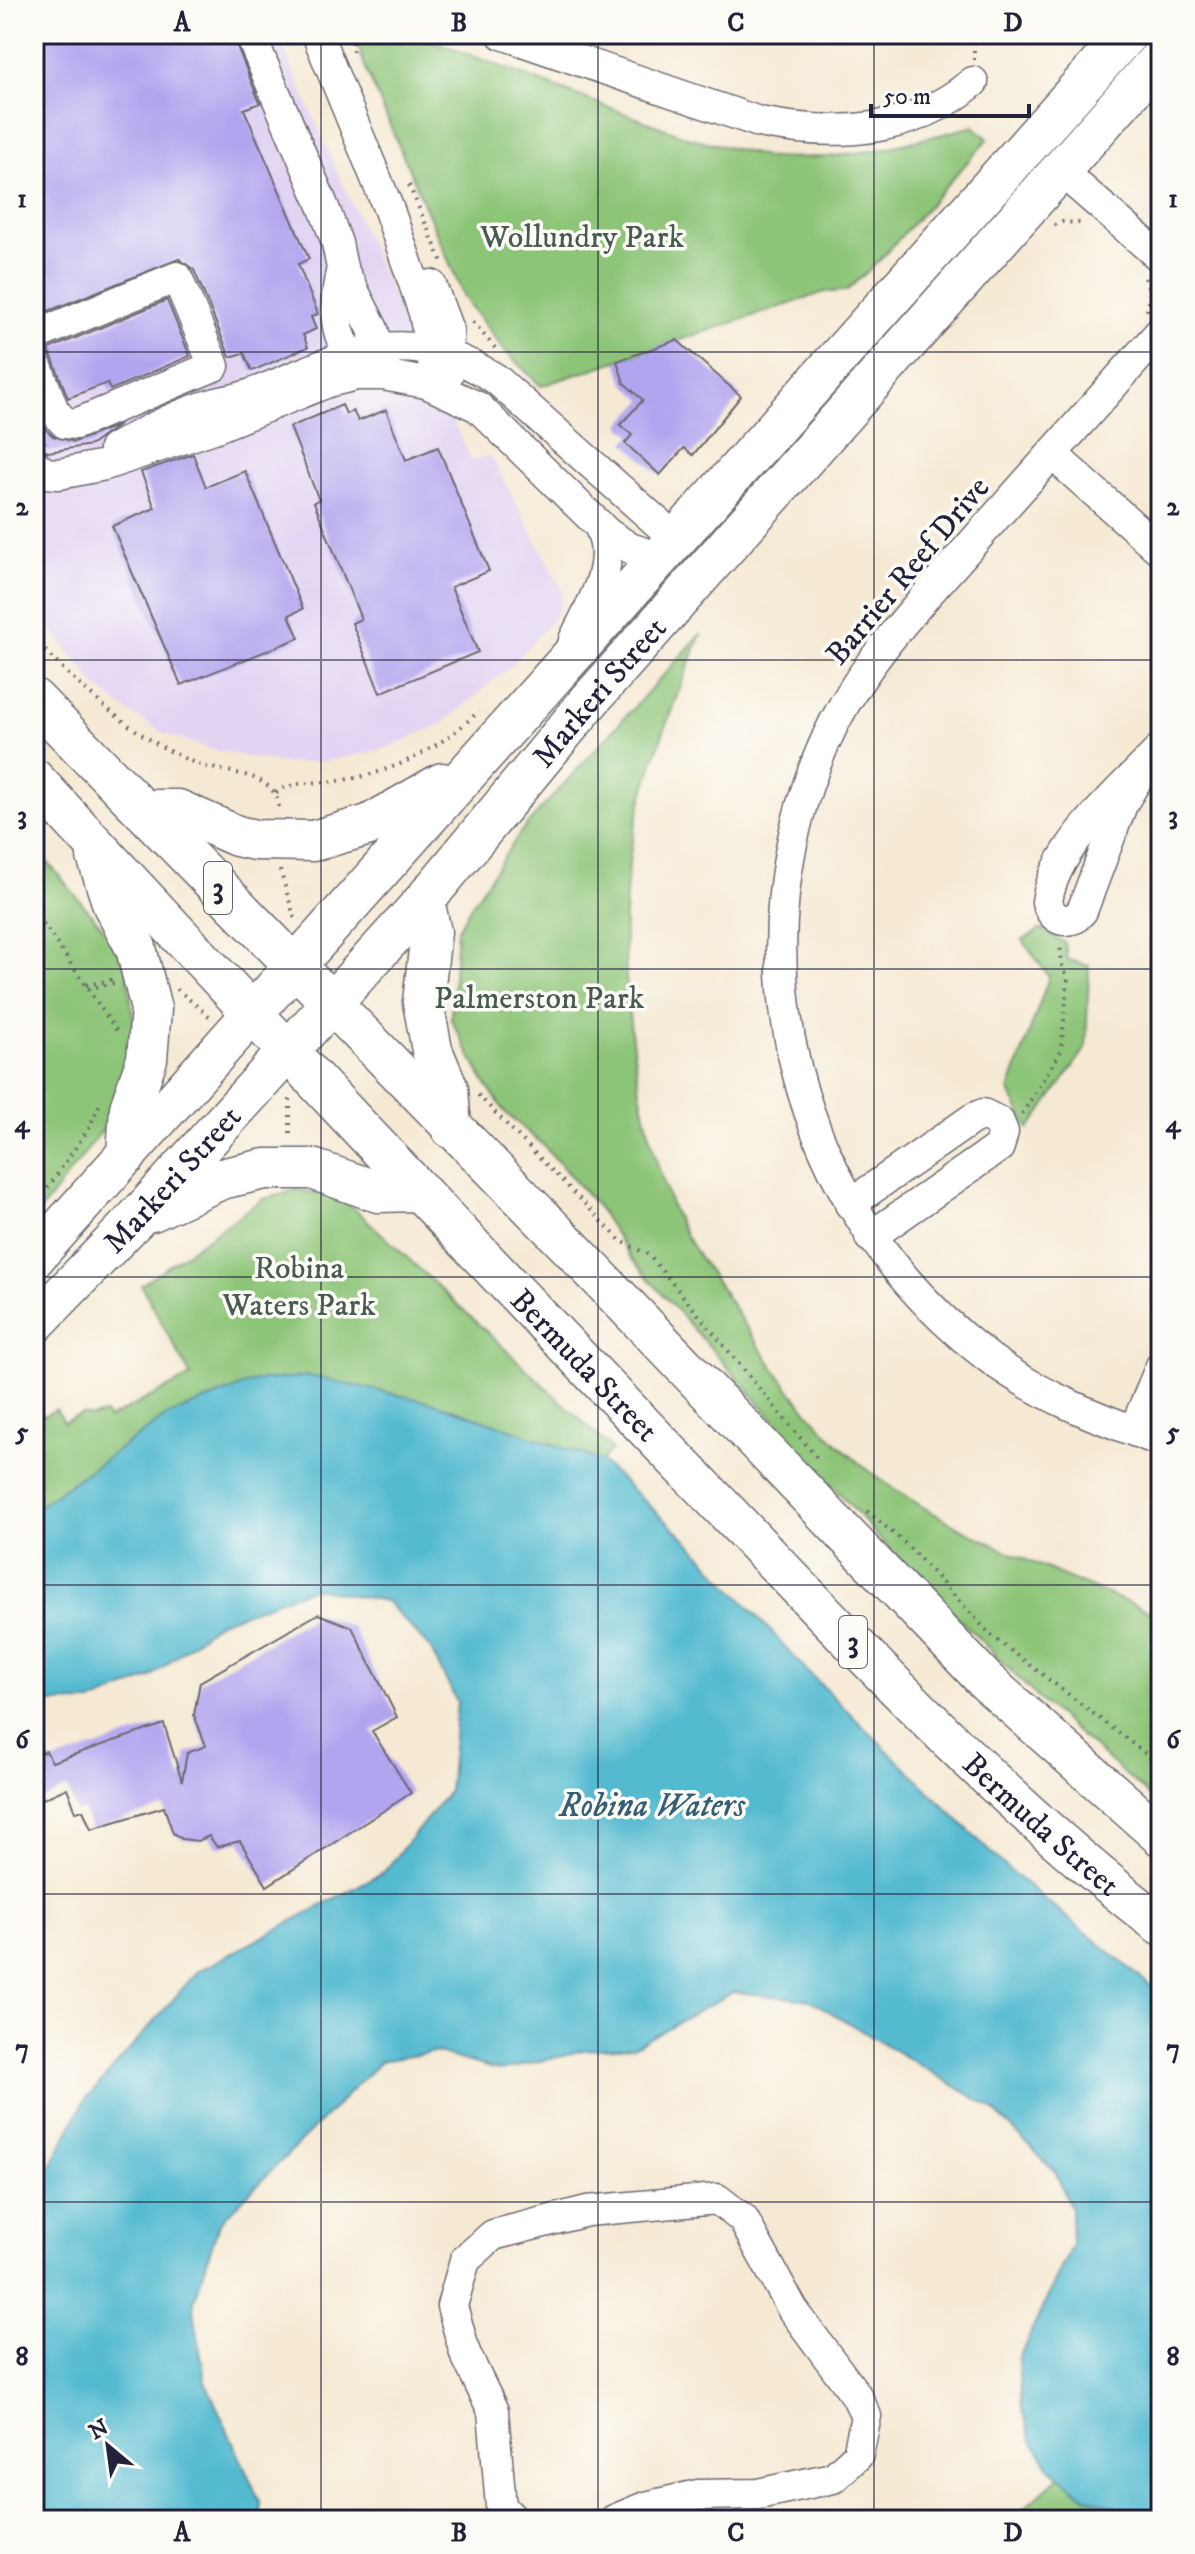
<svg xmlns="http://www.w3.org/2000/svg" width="1195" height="2554" viewBox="0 0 1195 2554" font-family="'IM FELL DW Pica',serif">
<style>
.built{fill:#e2d4f3}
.green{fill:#8dc578;stroke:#58745a;stroke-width:2}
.water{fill:#53bad0;stroke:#3a6e86;stroke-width:2}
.building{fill:#b2a5ef}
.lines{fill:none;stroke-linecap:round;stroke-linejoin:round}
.minor-casing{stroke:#6c6870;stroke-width:33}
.major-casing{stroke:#6c6870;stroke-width:43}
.path{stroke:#6c6870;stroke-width:4;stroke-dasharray:2 6;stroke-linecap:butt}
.minor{stroke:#fff;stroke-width:30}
.major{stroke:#fff;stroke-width:40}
.grid{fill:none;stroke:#22223b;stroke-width:2;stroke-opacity:0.55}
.labels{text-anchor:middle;stroke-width:7;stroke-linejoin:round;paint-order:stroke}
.shield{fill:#fdfcf7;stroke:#646373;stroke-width:2}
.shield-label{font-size:30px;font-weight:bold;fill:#22223b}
.park-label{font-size:32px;fill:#475b50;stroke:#fdfcf7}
.street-label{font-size:32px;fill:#22223b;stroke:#fdfcf7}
.water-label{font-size:34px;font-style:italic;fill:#365f77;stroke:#fdfcf7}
.neatline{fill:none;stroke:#22223b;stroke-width:3}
.grid-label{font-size:26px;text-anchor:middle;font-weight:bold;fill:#22223b}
</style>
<rect width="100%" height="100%" fill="#fdfcf7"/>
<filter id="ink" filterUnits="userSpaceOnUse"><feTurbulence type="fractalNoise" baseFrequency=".0125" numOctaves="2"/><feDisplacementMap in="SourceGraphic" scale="16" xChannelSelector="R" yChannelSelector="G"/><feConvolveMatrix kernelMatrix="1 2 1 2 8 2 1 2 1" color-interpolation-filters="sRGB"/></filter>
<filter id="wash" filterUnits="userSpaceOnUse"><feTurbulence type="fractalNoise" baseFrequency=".006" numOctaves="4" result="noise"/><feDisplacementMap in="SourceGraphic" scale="32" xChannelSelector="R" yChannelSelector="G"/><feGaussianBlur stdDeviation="1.8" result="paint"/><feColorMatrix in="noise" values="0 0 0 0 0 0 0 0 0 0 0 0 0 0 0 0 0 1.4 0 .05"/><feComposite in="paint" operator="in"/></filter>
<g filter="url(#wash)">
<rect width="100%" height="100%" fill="#f5e9d3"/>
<polygon class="built" points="34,34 277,34 381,270 472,461 490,455 563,590 558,613 510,667 442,724 382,750 321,762 283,764 212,750 165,734 128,712 96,686 34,607"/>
<g class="green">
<polygon points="359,34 415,34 687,137 770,158 828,157 883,149 974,126 988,139 878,262 846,291 825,292 541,386 504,350 465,299 367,72 356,40"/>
<path d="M 701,634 C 677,695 653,754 637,818 C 610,931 631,1098 672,1207 C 685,1242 714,1276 734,1308 C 774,1371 818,1435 880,1479 C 965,1539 1065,1577 1161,1616 L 1161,1806 L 1039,1699 L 881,1540 L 633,1261 L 597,1206 L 545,1147 L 506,1113 L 483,1080 L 451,1019 L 457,930 L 473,903 L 522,830 Z"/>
<polygon points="34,846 104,929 127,970 136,1039 110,1120 34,1219"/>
<polygon points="1041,929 1065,943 1067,959 1089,966 1086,1048 1029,1129 1009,1090 1049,977 1023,940"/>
<polygon points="297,1190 328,1194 353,1207 612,1449 601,1461 435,1403 167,1416 40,1505 34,1503 34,1407 44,1416 56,1409 64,1422 82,1414 91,1417 105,1414 108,1419 191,1376 141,1285 263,1199"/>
<path d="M 1060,2476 C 1090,2500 1121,2514 1161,2510 L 1161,2520 L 1011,2520 Z"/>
</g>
<polygon class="water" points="310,1376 435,1403 601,1461 695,1548 806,1670 1010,1871 1161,1994 1161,2510 1119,2508 1086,2497 1052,2470 1032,2441 1021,2405 1018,2360 1072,2245 1071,2209 1056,2173 993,2109 810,2000 733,1992 633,2047 583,2050 501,2071 434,2052 381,2061 219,2223 193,2305 205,2381 261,2504 260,2520 34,2520 34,2198 84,2102 197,1972 384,1872 449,1791 457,1702 430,1648 386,1601 313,1588 217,1623 150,1678 92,1702 34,1703 34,1503 40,1505 167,1416 255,1381"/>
<g id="blocks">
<g class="building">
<polygon points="34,34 232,34 260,103 244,109 309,259 298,264 318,314 311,317 316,329 303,335 308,347 252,371 244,353 230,357 194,270 179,259 41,314 34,300"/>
<polygon points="167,300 190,356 110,390 107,383 68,398 49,349"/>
<polygon points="677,340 741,396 693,455 684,448 660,475 625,443 632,435 620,425 643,400 624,383 617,361"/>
<polygon points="342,405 346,414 353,411 358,421 386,410 406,460 438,447 489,571 451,587 478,652 380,693 352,623 361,619 314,502 319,500 290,427"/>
<polygon points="34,419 53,436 74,442 119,425 91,445 48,452 35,446 45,442 34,433"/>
<polygon points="193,454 206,487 245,471 303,609 289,615 299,638 181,685 112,526 155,508 141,472"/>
<polygon points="318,1614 352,1627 397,1717 372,1731 411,1793 267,1886 240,1841 217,1847 209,1836 198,1841 182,1839 173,1833 164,1807 91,1829 83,1810 76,1812 67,1788 34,1803 34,1756 46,1751 52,1762 164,1724 182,1781 187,1753 206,1746 194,1715 200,1682"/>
</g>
</g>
</g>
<g filter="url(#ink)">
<use href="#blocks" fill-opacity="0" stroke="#6c6870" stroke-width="2"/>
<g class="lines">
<defs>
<g id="minor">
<polyline points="250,34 324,208 337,243 342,268 373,329 383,365"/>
<polyline points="317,34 389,210 424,313 434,367"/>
<path d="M 502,34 L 759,122 C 835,137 912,134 973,82"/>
<polyline points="1061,171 1161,258"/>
<path d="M 342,268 C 333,307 332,334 358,367"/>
<polyline points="431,285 448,330 448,374"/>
<path d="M 1161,331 C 1100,400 1039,469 977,538 C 926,597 870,653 834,723 C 723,946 793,1210 989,1358 C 1041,1397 1101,1419 1161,1441"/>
<polyline points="34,336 177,277 214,366 76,424 65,423 54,411 34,359"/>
<path d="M 114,449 C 145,431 178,414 213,404 C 225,401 237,399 249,395 C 343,360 396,316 496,379 L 676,539"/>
<polyline points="1052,454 1161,551"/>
<polyline points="34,464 45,473 59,474 105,465 214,428 328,382 357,375 383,375 426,383 478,407 607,533 630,548 659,558"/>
<path d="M 574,640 C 591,604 620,563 598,524"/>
<path d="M 1146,765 L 1123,802 L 1082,911 L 1075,918 C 1060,924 1051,916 1047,902 C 1055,843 1124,789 1161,748"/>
<polyline points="850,1204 972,1119 983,1114 999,1122 1003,1132 999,1147 870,1237"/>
<polyline points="1134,1431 1161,1366"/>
<polyline points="514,2520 501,2507 493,2411 465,2353 452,2306 465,2260 493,2235 587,2211 717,2199 743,2219 793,2310 856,2395 866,2416 858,2455 833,2478 758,2494 697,2495 645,2507 614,2520"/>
</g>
<g id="major">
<polyline points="34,699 568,1245 987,1682 1161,1836"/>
<path id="s1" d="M 34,779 C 252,1014 471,1248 694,1478 C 844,1633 989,1793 1161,1925"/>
<polyline points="143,810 178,810 237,836 255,840 313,841 369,825 442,783"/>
<polyline points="97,856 113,905 136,948 151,1009 147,1059 130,1108 127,1155"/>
<polyline points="424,901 431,932 423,1002 432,1050 448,1089 451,1128"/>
<polyline points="152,1211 221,1179 265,1169 312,1169 378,1192 420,1191"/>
<polyline points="34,1258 1127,34"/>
<path id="s2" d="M 34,1324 L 136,1219 L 424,901 L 590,700 L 1161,57"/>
</g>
</defs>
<use href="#minor" class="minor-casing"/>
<use href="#major" class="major-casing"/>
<g class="path">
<polyline points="288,34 292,43"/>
<polyline points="352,34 353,52"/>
<polyline points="974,60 974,34"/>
<polyline points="409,185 442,262"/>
<polyline points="1054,225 1062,222 1080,223"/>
<polyline points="1145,278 1150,292 1147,311"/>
<polyline points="473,322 496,349"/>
<path d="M 34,639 C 79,687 134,738 195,763 C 224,775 276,769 279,809"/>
<path d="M 276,793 C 293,780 316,784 336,781 C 392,774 438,750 479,711"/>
<polyline points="280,870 296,923"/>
<polyline points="34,910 88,989 114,983"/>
<polyline points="86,985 116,979"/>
<polyline points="88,989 118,1033"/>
<polyline points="177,989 210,1017"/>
<polyline points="478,1095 621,1241 649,1255 817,1458"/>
<polyline points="290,1099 290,1138"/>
<polyline points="1022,1114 1061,1051 1068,979 1062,965 1060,944"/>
<polyline points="34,1208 89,1128 101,1101"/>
<polyline points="867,1511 906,1544 991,1635 1146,1754 1161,1771"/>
</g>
<use href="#minor" class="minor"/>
<use href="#major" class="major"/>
</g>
</g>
<path class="grid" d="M 321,34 L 321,2520M 598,34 L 598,2520M 874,34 L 874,2520M 34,352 L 1161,352M 34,660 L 1161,660M 34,969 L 1161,969M 34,1277 L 1161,1277M 34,1585 L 1161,1585M 34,1894 L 1161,1894M 34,2202 L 1161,2202"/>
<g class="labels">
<g class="shield">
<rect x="204" y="862" width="28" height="52" rx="6"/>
<rect x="839" y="1616" width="28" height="52" rx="6"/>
</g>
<g class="shield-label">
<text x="218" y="898">3</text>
<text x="853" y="1652">3</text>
</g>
<g class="park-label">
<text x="582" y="247">Wollundry Park</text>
<text x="539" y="1008">Palmerston Park</text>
<text x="299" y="1278">Robina<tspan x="299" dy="37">Waters Park</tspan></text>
</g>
<g class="street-label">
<text transform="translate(907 570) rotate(-50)" y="11">Barrier Reef Drive</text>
<text dy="11" stroke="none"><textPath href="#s2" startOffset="848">Markeri Street</textPath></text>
<text dy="11" stroke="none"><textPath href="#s2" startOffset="200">Markeri Street</textPath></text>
<text dy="11" stroke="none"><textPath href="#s1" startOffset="804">Bermuda Street</textPath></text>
<text dy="11" stroke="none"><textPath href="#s1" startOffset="1452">Bermuda Street</textPath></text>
</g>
<g class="water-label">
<text x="652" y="1816">Robina Waters</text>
</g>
</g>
<rect width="1195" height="2554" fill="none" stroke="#fdfcf7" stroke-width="88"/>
<g transform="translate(108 2446) rotate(331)" stroke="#fdfcf7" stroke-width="6" paint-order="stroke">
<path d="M0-6L14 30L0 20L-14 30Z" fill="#22223b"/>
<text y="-12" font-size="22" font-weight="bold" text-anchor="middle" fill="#22223b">N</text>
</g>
<path d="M871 104v12h158v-12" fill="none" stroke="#22223b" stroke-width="4"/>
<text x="883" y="104" font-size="24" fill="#22223b" stroke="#fdfcf7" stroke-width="6" paint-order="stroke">50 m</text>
<rect x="44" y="44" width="1107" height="2466" class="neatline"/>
<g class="grid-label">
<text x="182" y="31">A</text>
<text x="459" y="31">B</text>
<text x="736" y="31">C</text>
<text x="1013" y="31">D</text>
<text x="22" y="207">1</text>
<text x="1173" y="207">1</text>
<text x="22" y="515">2</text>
<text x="1173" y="515">2</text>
<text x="22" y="824">3</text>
<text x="1173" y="824">3</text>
<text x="22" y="1132">4</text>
<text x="1173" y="1132">4</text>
<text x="22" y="1440">5</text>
<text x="1173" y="1440">5</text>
<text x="22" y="1748">6</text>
<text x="1173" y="1748">6</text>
<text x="22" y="2057">7</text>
<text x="1173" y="2057">7</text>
<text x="22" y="2365">8</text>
<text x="1173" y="2365">8</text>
<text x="182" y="2541">A</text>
<text x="459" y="2541">B</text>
<text x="736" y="2541">C</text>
<text x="1013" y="2541">D</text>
</g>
</svg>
